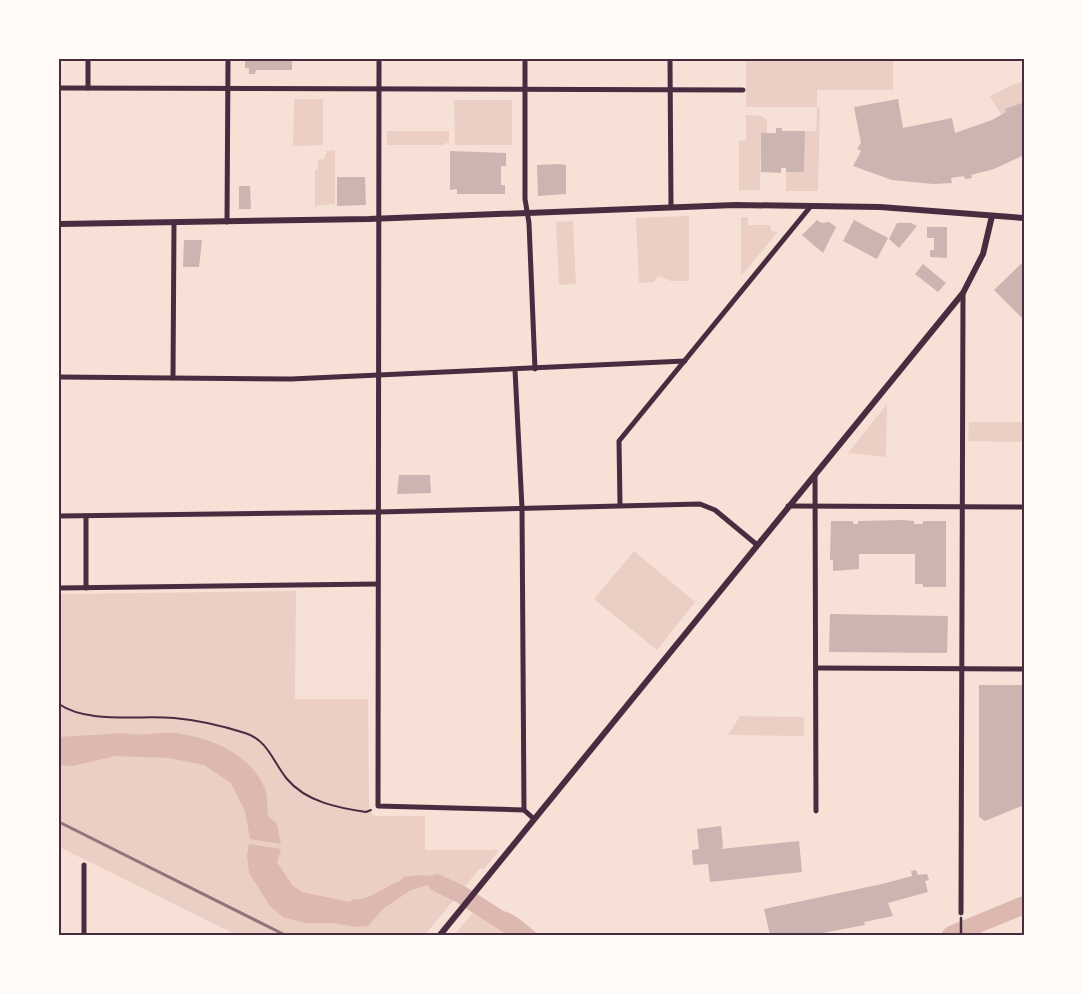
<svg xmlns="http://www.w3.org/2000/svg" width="1083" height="994" viewBox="0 0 1083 994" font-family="'PT Sans',sans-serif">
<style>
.green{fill:#ebcfc5}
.water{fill:#dcb8b0}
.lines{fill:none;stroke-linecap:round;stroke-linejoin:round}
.river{stroke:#dcb8b0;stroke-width:18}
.building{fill:#ccb4b1}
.path{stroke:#4a2c40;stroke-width:2}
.service{stroke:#4a2c40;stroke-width:2.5}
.minor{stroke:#4a2c40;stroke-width:5}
.tertiary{stroke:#4a2c40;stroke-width:6}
.rail{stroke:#8f747c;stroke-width:3}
.neatline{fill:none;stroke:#4a2c40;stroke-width:2}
</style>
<rect width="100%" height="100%" fill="#f7e1d7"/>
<g class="green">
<polygon points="746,59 893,59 893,90 817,90 817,107 820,107 818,191 786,191 786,172 804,172 805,131 816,131 817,107 746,107"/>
<path d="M 1024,82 L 1024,102 L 1006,109 L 1006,112 L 1002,115 L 989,96 C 1002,92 1011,83 1024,82 Z"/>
<polygon points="294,99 323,99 323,145 293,146"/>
<polygon points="454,100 512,100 512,145 455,145"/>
<polygon points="746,115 762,116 767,121 767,133 761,133 760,190 739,190 739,141 746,140"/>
<polygon points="387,131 449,131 449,142 443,145 387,145"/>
<polygon points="335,150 335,204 315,206 315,170 318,170 318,160 324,159 327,151"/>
<polygon points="689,216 689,281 671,281 658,276 654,282 639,283 636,218"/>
<polygon points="741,217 748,217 748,225 770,225 771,231 778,232 741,276"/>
<polygon points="573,221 576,284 559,285 556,222"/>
<polygon points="887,404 886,457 848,453"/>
<polygon points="969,422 1024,422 1024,442 968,441"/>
<polygon points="634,551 695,602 657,650 594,599"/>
<polygon points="296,591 295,699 368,699 369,807 371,813 376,816 425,816 425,850 499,850 484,869 480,868 425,935 237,935 59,847 59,594"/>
<polygon points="740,716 804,717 804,736 728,735"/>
<polygon points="475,910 513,935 454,935"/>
</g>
<g class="water">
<path d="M 124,733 C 140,737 158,732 174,733 C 210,737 251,754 265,789 C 268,797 267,807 268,816 L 277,824 L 281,844 L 250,839 L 245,811 L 231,783 L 204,765 L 169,758 L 116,756 L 72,766 L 59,765 L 59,737 Z"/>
<path d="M 249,844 L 281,849 L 277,862 L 292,885 L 302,892 L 350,902 L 354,899 C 368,902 386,885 400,881 L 403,877 C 426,873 444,876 464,888 L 455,898 L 428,885 L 411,890 L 384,908 L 368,926 L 357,927 L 332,923 L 305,923 L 283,917 L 270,906 L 249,873 L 247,856 Z"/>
<polygon points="1024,897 1024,911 965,933 966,923 1002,909"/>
<path d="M 483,900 L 497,911 C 510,908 529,927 539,935 L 513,935 L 473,912 Z"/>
</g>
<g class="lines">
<g class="river">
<polyline points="437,883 462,895 524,935"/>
<polyline points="951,935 1024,905"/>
</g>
</g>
<g class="building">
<polygon points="245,59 292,59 292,70 256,70 255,74 249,74 249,68 245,68"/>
<polygon points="898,99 903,128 952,118 955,133 992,120 1006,112 1005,109 1024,102 1024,155 994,169 971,175 972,178 965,179 964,176 951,178 952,183 933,184 892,180 853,166 861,151 857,149 861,143 854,107"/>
<polygon points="776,128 782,128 782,131 805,131 804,172 786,172 786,168 781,168 781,173 761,172 761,133 776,133"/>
<polygon points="450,151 506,153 506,166 501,166 501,185 505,185 505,194 457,194 457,189 450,190"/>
<polygon points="560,164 566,165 566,194 538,196 537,165"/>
<polygon points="337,177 365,177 366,205 337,206"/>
<polygon points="239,186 250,186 251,209 239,209"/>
<polygon points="817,220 821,223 829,222 836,227 823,253 802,235"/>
<polygon points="854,220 888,238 877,259 843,241"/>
<polygon points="897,223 911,223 917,226 899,248 889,239"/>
<polygon points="927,227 947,227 947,258 930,257 930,250 934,250 934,238 927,238"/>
<polygon points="184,240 202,240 199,267 183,267"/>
<polygon points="1024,261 1024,320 994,290"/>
<polygon points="923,264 946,283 938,292 915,274"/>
<polygon points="399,475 430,475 431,493 397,494"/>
<polygon points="903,520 914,521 914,524 923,524 923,521 946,521 946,587 923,587 923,584 915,584 915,554 859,554 859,569 833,571 833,560 830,560 831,521 853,521 853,524 858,524 858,521"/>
<polygon points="830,614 948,616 947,653 829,652"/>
<polygon points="979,685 1024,685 1024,805 985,821 979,817"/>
<polygon points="721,826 723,847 721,849 799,841 802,872 710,882 708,864 693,865 692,850 699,849 697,829"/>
<polygon points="916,870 918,875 927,874 929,880 925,881 928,892 888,903 893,916 864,922 865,925 812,935 770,935 764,909 882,884 912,876 911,871"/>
</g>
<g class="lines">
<path class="path" d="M 59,704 C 87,724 140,715 174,718 C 197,720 223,726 245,733 C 268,740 273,762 287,779 C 306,802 339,808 366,812 L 371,810"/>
<polyline class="service" points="961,935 961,918"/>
<g class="minor">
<polyline points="379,59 378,806 524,810 534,819"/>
<polyline points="525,59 525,199 529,223 535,369"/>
<polyline points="670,59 671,206"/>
<polyline points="59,88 743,90"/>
<polyline points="88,88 88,59"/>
<polyline points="227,222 228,59"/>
<polyline points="515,370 522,508 524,810"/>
<polyline points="59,377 291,379 685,361"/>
<polyline points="173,378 174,223"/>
<polyline points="815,474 816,811"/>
<polyline points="620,505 619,441 811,206"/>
<polyline points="788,506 1024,507"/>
<polyline points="59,516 378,512 700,504 715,510 756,544"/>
<polyline points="86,516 86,588"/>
<polyline points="59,588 378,584"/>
<polyline points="816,668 1024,669"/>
<polyline points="961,913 963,293"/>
<polyline points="84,935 84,865"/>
</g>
<g class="tertiary">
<polyline points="59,224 369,219 735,205 880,207 1024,218"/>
<polyline points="440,935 963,293 983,254 992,216"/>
</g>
<polyline class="rail" points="59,822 285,935"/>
</g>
<rect width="1083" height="994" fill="none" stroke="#fffaf5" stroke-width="120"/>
<rect x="60" y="60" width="963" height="874" class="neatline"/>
</svg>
